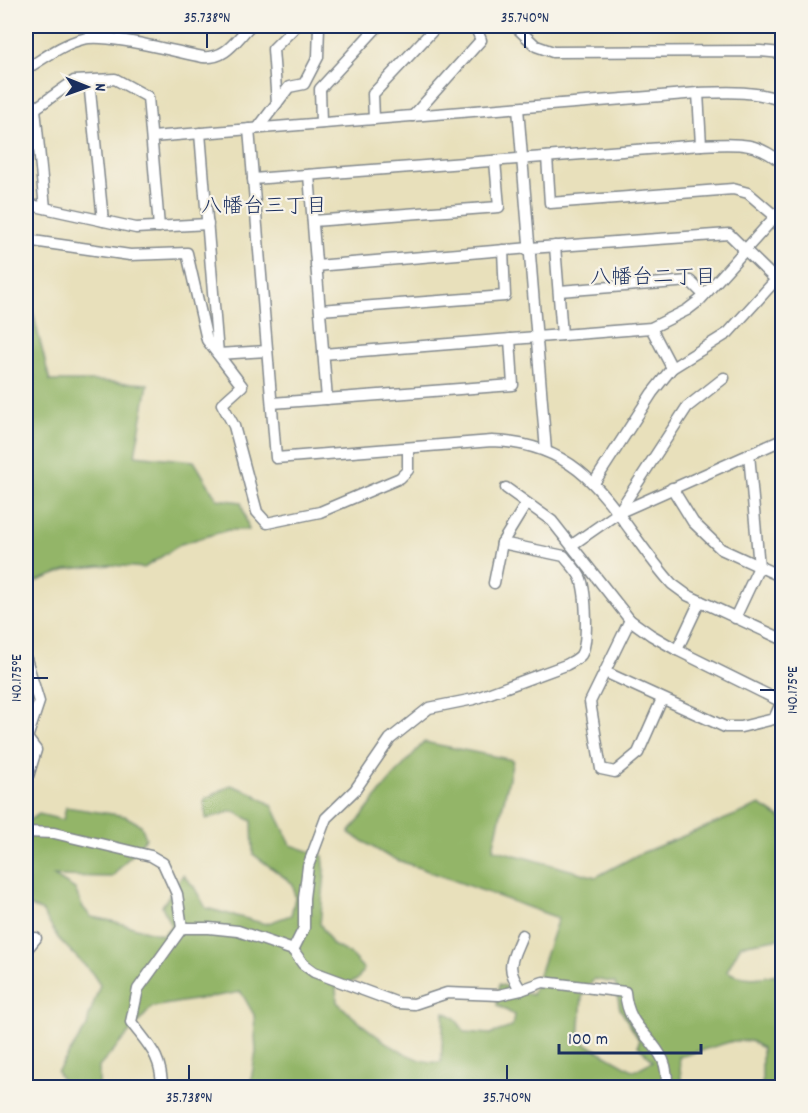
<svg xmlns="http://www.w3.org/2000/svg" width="808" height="1113" viewBox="0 0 808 1113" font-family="Dekko,'Klee One',sans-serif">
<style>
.forest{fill:#93b568;stroke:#577263;stroke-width:1.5;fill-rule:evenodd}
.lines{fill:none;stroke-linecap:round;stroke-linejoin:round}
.minor-casing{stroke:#82888c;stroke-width:13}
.minor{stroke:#fff;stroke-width:10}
.ticks{fill:none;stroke:#1b2f5e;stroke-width:2}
.labels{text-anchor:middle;stroke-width:4.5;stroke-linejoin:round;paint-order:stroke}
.neighbourhood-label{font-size:21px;fill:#1b2f5e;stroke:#f7f3e8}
.neatline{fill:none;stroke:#1b2f5e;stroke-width:2}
.ticks-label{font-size:15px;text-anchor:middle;fill:#1b2f5e}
</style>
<rect width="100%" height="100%" fill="#f7f3e8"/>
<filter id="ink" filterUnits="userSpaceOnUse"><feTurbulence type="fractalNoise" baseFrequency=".0167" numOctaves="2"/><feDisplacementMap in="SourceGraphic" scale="12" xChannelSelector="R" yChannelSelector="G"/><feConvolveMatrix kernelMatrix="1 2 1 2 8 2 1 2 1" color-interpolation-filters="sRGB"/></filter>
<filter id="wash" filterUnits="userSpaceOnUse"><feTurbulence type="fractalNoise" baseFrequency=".008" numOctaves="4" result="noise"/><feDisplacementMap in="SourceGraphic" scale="24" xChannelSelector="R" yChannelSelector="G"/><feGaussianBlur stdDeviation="1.35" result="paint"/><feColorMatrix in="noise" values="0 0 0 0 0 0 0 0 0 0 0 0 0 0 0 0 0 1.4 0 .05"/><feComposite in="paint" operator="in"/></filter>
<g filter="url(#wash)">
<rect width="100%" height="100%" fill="#e8e0bb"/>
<g class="forest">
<polygon points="26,297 29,297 50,381 95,381 148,384 135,455 194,461 217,499 241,502 249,530 228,530 181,544 144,568 111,565 69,569 35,582 26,570"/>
<path d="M 424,742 L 513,760 L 493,849 L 596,877 L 639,854 L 760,805 L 782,819 L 782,938 L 741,945 L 727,971 C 744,982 765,977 782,973 L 782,1087 L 762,1087 L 762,1048 L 751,1041 L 733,1041 L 679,1057 L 682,1087 L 246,1087 L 250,1085 L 256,1052 L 254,1015 L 241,992 L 152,1007 L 99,1067 L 99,1087 L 67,1087 L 57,1072 L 87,1026 L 89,1016 L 100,985 L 92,973 L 58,938 L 42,911 L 26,905 L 26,861 L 27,860 L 26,822 L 39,814 L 63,820 L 66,807 L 125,816 L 141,825 L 146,838 L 112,877 L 54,876 L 75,889 L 82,906 L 91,917 C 116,920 138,930 163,935 L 171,926 L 162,906 L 183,875 L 194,887 L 206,908 L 266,924 L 291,915 L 295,898 L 293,884 L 253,854 L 252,821 L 233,811 L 206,819 L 204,800 L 231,785 L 250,792 L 272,805 L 291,845 L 323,856 L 325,873 L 320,924 L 333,945 L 350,954 L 364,969 L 357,980 L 336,988 L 337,1002 C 360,1024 408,1066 441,1062 L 444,1012 L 454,1017 L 465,1032 L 490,1034 L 512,1027 L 514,1015 L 497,1005 L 499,984 L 532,995 L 558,918 L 389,857 L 349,833 L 386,785 ZM 594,979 L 615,983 L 620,1009 L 639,1040 L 638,1046 L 653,1061 L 634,1071 L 579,1040 L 582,997 Z"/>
</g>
</g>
<g filter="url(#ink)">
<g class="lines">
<defs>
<g id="minor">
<polyline points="515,26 536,46 553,52 760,51 782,53"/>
<path d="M 26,69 C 43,59 62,44 83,39 C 107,33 176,52 203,57 C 226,59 235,41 250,26"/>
<polyline points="89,81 103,221"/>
<polyline points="698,93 701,145"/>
<polyline points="277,103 273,49 296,26"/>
<polyline points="518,108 546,451"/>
<polyline points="35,109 45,208"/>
<polyline points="26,115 74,81 115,79 148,97 159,227"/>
<polyline points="413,116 481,40 475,26"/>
<polyline points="374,119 373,94 437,26"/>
<polyline points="321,123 320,89 378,26"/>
<polyline points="258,128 289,87 304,84 318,57 319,26"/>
<path d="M 249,129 L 276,458 L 492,441 C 593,443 614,519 672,584 L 687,595 L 782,639"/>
<polyline points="200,133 218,354"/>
<path d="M 152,137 L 698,93 C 726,92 756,90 782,101"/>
<polyline points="547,157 550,203 733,189 748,193 782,222"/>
<polyline points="309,175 327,399"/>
<path d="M 253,179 L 701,145 C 734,144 755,140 782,163"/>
<polyline points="26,204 136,228 208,224"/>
<polyline points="313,221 499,207 495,161"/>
<polyline points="26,240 130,255 187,253 207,340 242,386 222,404 234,426 257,512 267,523 320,512 400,478 408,470 408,448"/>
<polyline points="555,246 562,335"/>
<polyline points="316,266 530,248 729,234 776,280"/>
<polyline points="559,291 690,281 704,295"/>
<polyline points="320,310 505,296 503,250"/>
<polyline points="651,328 672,368"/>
<polyline points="218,354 267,351"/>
<polyline points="323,354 651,328 687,310 700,300 782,209"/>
<polyline points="272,403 513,385 510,339"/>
<polyline points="594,483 652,393 672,368 728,333 782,273"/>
<polyline points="506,488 552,521 630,620 651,635 677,650 782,702"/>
<polyline points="672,488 693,522 721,549 782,577"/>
<polyline points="618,513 687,407 724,378"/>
<polyline points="572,545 618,513 782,440"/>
<polyline points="494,583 502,543 526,504"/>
<polyline points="735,618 759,567 749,454"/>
<polyline points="630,620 590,702 601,769 615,772 638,753 662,699"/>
<polyline points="677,650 700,601"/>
<polyline points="26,659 39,702 27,738 36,750 26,783"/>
<polyline points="605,672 725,727 741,727 774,719 782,701"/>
<path d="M 26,832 L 54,833 L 151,856 L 163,863 L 177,894 L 182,928 L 209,928 L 238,931 L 293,950 L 303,964 L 314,972 L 398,1003 L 414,1004 L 447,993 L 499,995 L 521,990 L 543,982 L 625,992 C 628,1028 650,1033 663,1060 C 667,1069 667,1078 667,1088"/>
<polyline points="26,950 36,938"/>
<path d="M 293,950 L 304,928 L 304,898 L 308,866 L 326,818 L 355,790 L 390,739 L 429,708 L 474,699 L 566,665 C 571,662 577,660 581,655 C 589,643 586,593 581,579 C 578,571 569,563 564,556 L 502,543"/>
<path d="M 521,990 C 504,967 512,960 522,935"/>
<path d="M 162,1088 C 162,1056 149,1046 131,1022 L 138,989 L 182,928"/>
</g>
</defs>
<use href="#minor" class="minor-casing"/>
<use href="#minor" class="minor"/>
</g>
</g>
<path class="ticks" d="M 207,48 L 207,33M 525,48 L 525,33M 33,678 L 48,678M 760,690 L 775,690M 189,1080 L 189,1065M 507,1080 L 507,1065"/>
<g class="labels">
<g class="neighbourhood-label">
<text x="264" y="212">八幡台三丁目</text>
<text x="653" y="283">八幡台二丁目</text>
</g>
</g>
<rect width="808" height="1113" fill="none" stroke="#f7f3e8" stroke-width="66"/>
<g transform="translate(87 87) rotate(91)" stroke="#f7f3e8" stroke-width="4.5" paint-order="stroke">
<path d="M0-4.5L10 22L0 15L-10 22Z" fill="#1b2f5e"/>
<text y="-9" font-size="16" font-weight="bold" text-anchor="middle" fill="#1b2f5e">N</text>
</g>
<path d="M559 1044v9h142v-9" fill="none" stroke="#1b2f5e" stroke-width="3"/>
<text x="568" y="1044" font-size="18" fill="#1b2f5e" stroke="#f7f3e8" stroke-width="4.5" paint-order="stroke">100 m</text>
<rect x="33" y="33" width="742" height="1047" class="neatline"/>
<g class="ticks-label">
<text x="207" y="22">35.738°N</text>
<text x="525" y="22">35.740°N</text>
<text transform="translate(16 678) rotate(-90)" y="5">140.175°E</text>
<text transform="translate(792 690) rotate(-90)" y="5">140.175°E</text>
<text x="189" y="1102">35.738°N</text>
<text x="507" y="1102">35.740°N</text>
</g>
</svg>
